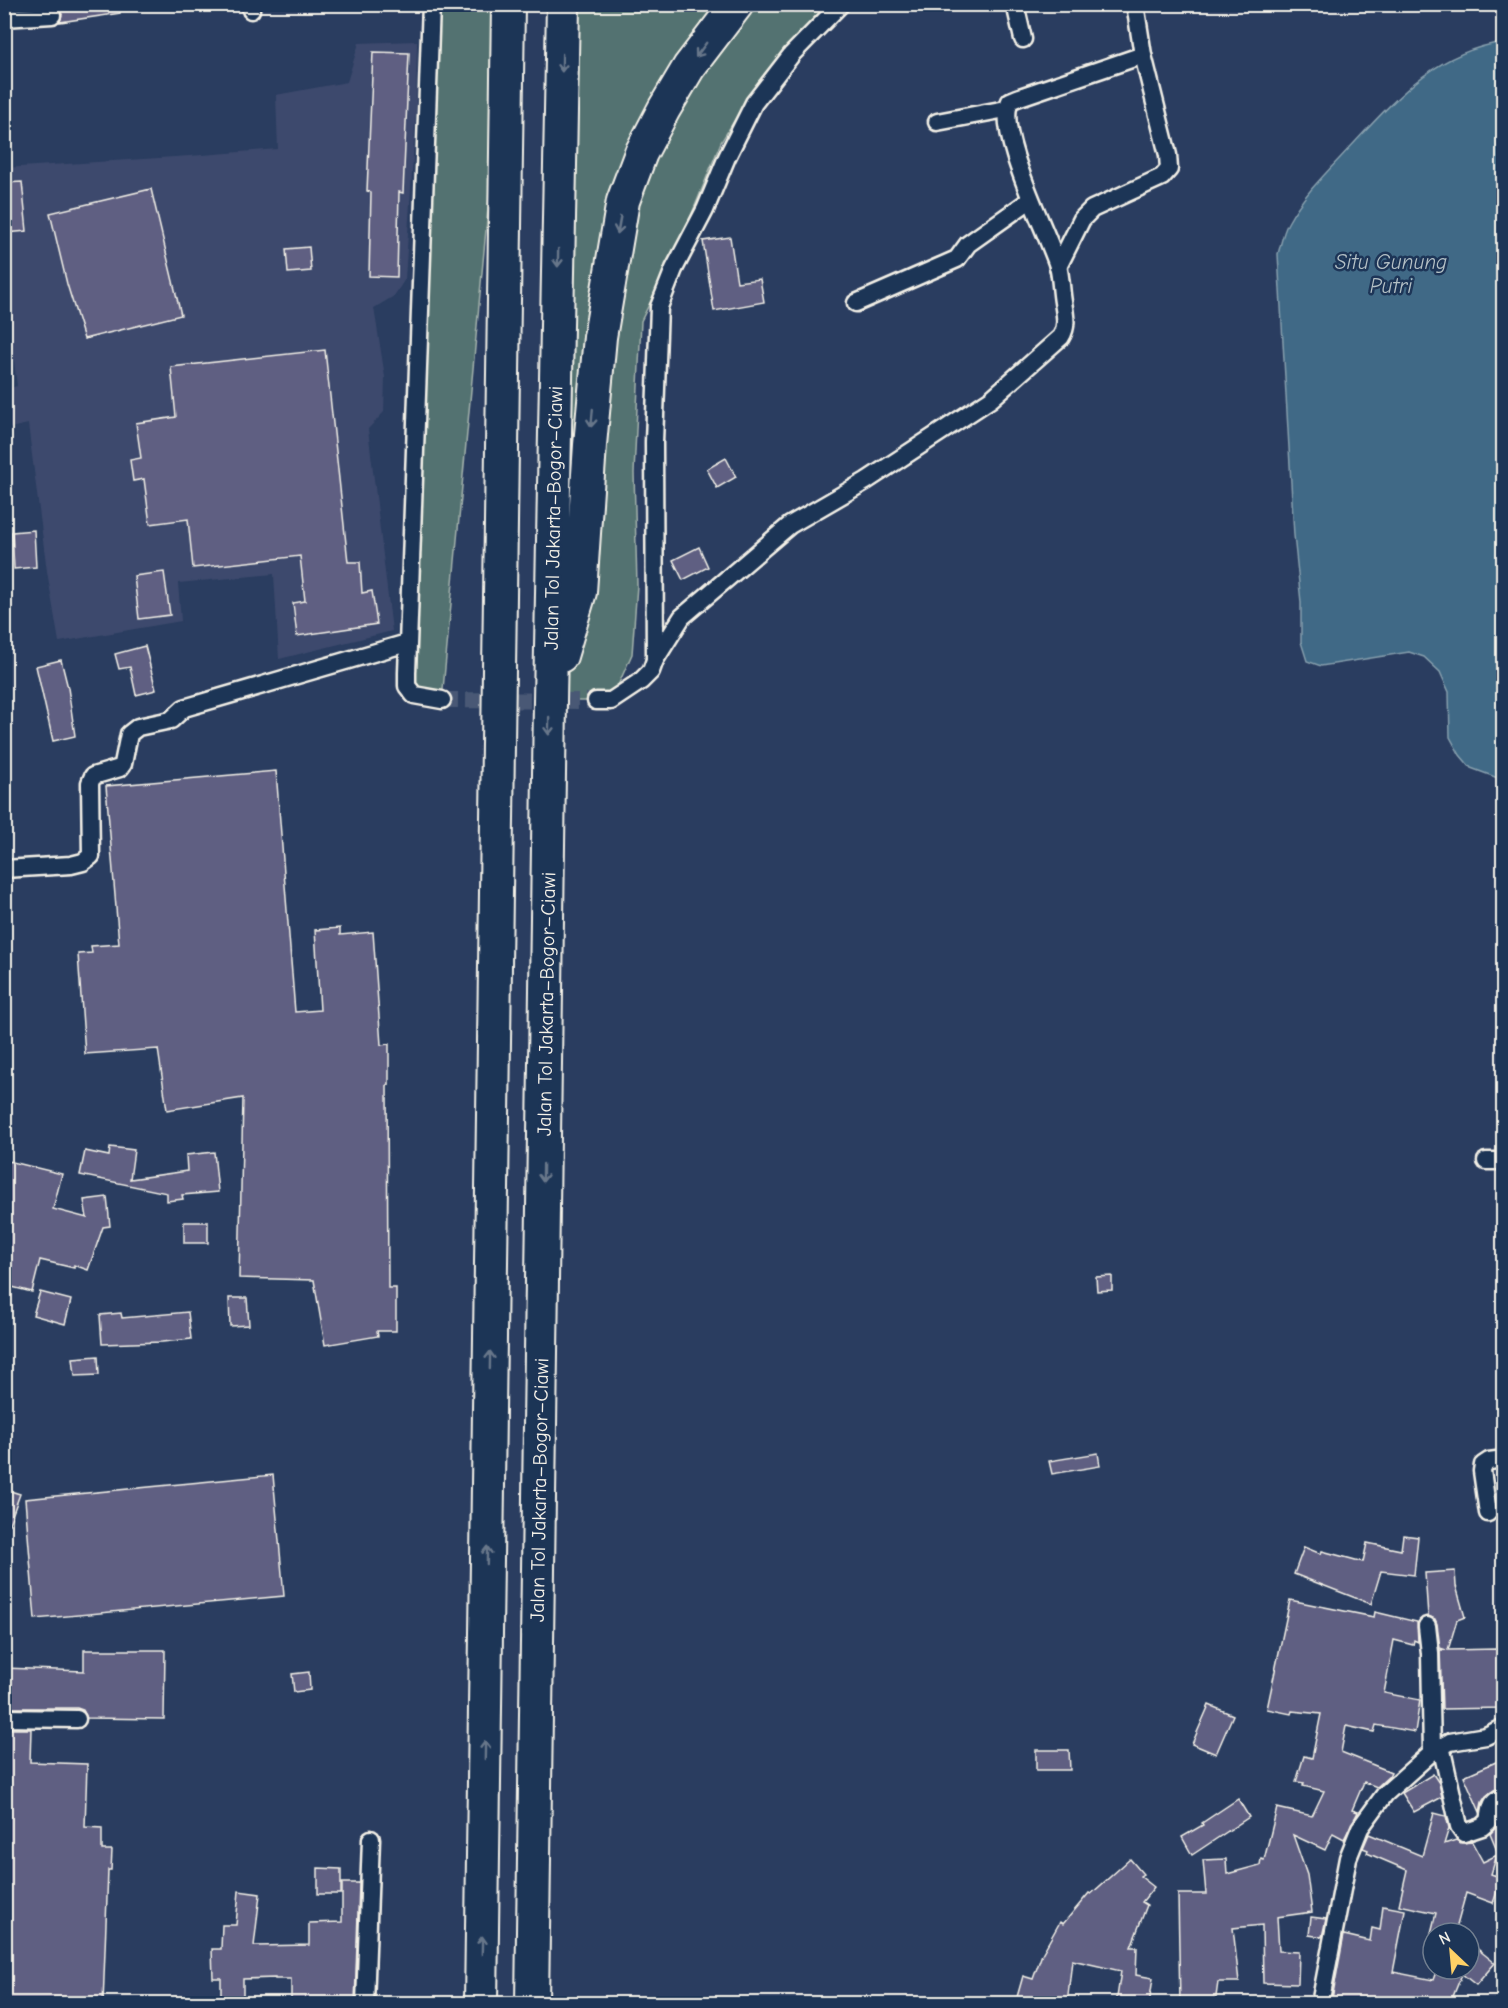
<svg xmlns="http://www.w3.org/2000/svg" width="1508" height="2008" viewBox="0 0 1508 2008" font-family="'Comic Neue',sans-serif">
<style>
.built{fill:#3e4a6d}
.green{fill:#537271;stroke:#a4b2ac;stroke-width:1.5}
.water{fill:#3f6986;stroke:#879fad;stroke-width:1.5}
.building{fill:#5f5f82;stroke:#f4f1e8;stroke-width:1.5}
.lines{fill:none;stroke-linecap:round;stroke-linejoin:round}
.minor-tunnel{stroke:#485874;stroke-width:16;stroke-dasharray:16 8;stroke-linecap:butt}
.minor-casing{stroke:#f4f1e8;stroke-width:21}
.motorway-casing{stroke:#f4f1e8;stroke-width:36}
.minor{stroke:#1d3557;stroke-width:16}
.motorway{stroke:#1d3557;stroke-width:32}
.oneway{stroke:#68778a}
.labels{text-anchor:middle;stroke-width:5;stroke-linejoin:round;paint-order:stroke}
.street-label{font-size:20px;fill:#f4f1e8;stroke:#1d3557}
.water-label{font-size:21px;font-style:italic;fill:#b5c1c6;stroke:#1d3557}
</style>
<rect width="100%" height="100%" fill="#2a3d60"/>
<filter id="ink" filterUnits="userSpaceOnUse"><feTurbulence type="fractalNoise" baseFrequency=".0167" numOctaves="2"/><feDisplacementMap in="SourceGraphic" scale="12" xChannelSelector="R" yChannelSelector="G"/><feConvolveMatrix kernelMatrix="1 2 1 2 8 2 1 2 1" color-interpolation-filters="sRGB"/></filter>
<g filter="url(#ink)">
<polygon class="built" points="417,41 416,111 405,279 394,296 374,308 385,377 384,412 368,429 392,631 279,659 274,574 178,583 181,621 59,642 47,571 28,424 5,429 4,390 17,386 5,281 5,168 190,156 278,149 276,95 347,82 359,43"/>
<g class="green">
<polygon points="431,5 507,5 442,700 414,695"/>
<polygon points="563,5 832,5 800,33 759,81 721,142 684,233 641,321 634,473 637,585 632,654 611,701 550,701"/>
</g>
<path class="water" d="M 1503,42 L 1504,42 L 1503,780 L 1471,768 L 1460,755 L 1450,737 L 1449,692 L 1440,672 L 1424,657 L 1409,652 L 1321,666 L 1307,661 L 1301,642 L 1301,602 L 1294,535 L 1278,254 C 1281,244 1283,232 1288,223 C 1305,192 1331,168 1355,142 C 1399,95 1437,52 1503,42 Z"/>
<g class="building">
<polygon points="56,4 120,4 120,13 60,22 62,14"/>
<polygon points="373,52 409,53 403,193 399,192 397,277 369,276 371,192 367,191"/>
<polygon points="22,182 27,231 6,233 4,183"/>
<polygon points="151,189 181,315 84,339 67,284 50,213"/>
<polygon points="730,237 737,282 760,279 764,302 714,311 703,241"/>
<polygon points="309,247 311,271 288,273 286,249"/>
<polygon points="325,350 348,562 360,562 362,593 372,591 377,624 297,636 293,603 305,601 300,556 193,568 188,519 150,524 144,479 133,481 130,460 141,458 136,423 176,417 171,367"/>
<polygon points="726,458 736,477 717,488 707,469"/>
<polygon points="34,530 36,567 14,569 12,532"/>
<polygon points="699,547 708,567 683,580 673,560"/>
<polygon points="164,572 170,615 139,619 134,576"/>
<polygon points="145,646 156,690 136,695 130,667 119,669 115,654"/>
<polygon points="61,660 68,688 75,736 53,741 36,666"/>
<polygon points="276,771 295,1012 320,1010 315,930 340,928 340,935 373,932 381,1045 389,1044 389,1085 387,1085 388,1288 396,1288 396,1331 377,1331 378,1336 325,1345 314,1280 239,1278 243,1098 167,1110 158,1049 85,1054 78,954 92,953 91,946 119,944 106,786"/>
<polygon points="110,1147 134,1150 130,1179 187,1171 186,1155 214,1152 218,1192 182,1195 183,1199 167,1201 167,1193 80,1175 85,1151 109,1156"/>
<polygon points="4,1160 62,1174 53,1209 87,1218 84,1200 107,1197 110,1226 103,1227 88,1270 74,1265 74,1268 40,1260 32,1292 4,1285"/>
<rect x="184" y="1222" width="24" height="21"/>
<polygon points="1112,1276 1112,1290 1097,1291 1096,1277"/>
<polygon points="40,1292 71,1300 65,1324 33,1315"/>
<polygon points="229,1298 247,1298 249,1325 230,1326"/>
<polygon points="188,1312 191,1339 162,1342 102,1344 100,1315 121,1313 122,1318"/>
<polygon points="98,1356 99,1375 75,1376 73,1358"/>
<polygon points="1098,1453 1100,1466 1052,1474 1049,1461"/>
<polygon points="273,1475 284,1596 35,1619 25,1499"/>
<polygon points="4,1489 20,1494 6,1532 4,1531"/>
<polygon points="1403,1535 1418,1537 1414,1575 1381,1571 1371,1604 1294,1574 1304,1547 1321,1554 1322,1551 1363,1562 1367,1543 1401,1550"/>
<polygon points="1455,1571 1456,1586 1465,1617 1457,1620 1448,1650 1497,1649 1497,1676 1503,1676 1503,1708 1442,1709 1440,1650 1446,1650 1440,1648 1437,1624 1435,1619 1428,1616 1425,1573"/>
<polygon points="1290,1600 1374,1617 1375,1612 1417,1622 1418,1642 1414,1640 1413,1645 1394,1640 1384,1693 1420,1700 1415,1732 1376,1725 1374,1732 1346,1726 1341,1752 1391,1772 1389,1776 1377,1787 1364,1782 1352,1810 1358,1812 1344,1839 1333,1833 1325,1850 1293,1835 1307,1875 1312,1912 1277,1917 1279,1951 1299,1952 1298,1984 1263,1983 1262,1925 1233,1928 1239,1982 1218,1982 1215,2004 1180,2004 1178,1894 1206,1894 1203,1860 1226,1859 1227,1874 1260,1865 1261,1859 1264,1860 1277,1808 1312,1816 1324,1791 1303,1786 1304,1783 1296,1782 1304,1756 1312,1758 1321,1714 1292,1711 1291,1714 1267,1709"/>
<polygon points="84,1650 165,1650 164,1719 87,1718 83,1710 77,1708 4,1708 4,1668 84,1671"/>
<polygon points="309,1672 310,1690 294,1692 292,1674"/>
<polygon points="1209,1705 1233,1715 1216,1754 1192,1744"/>
<polygon points="4,1729 31,1729 30,1762 87,1764 85,1827 102,1828 102,1850 112,1850 111,1870 108,1870 103,2004 4,2004"/>
<polygon points="1036,1750 1069,1750 1070,1770 1036,1770"/>
<polygon points="1503,1759 1503,1787 1494,1790 1486,1796 1482,1802 1480,1812 1464,1776"/>
<polygon points="1433,1774 1439,1783 1442,1797 1414,1812 1402,1793"/>
<polygon points="1238,1799 1249,1817 1192,1855 1182,1837 1203,1825 1202,1823"/>
<polygon points="1503,1809 1503,1865 1490,1834 1499,1824"/>
<polygon points="1434,1813 1446,1816 1449,1828 1444,1844 1456,1840 1461,1843 1472,1842 1483,1862 1497,1855 1491,1874 1502,1878 1493,1903 1466,1893 1455,1933 1431,1933 1436,1913 1399,1905 1407,1870 1367,1853 1368,1850 1363,1848 1369,1834 1422,1856"/>
<polygon points="1130,1859 1143,1874 1140,1876 1154,1887 1142,1902 1147,1905 1131,1947 1137,1947 1136,1975 1153,1978 1149,2004 1116,2004 1121,1971 1072,1960 1067,2004 1015,2004 1023,1976 1033,1979 1042,1954 1060,1922 1063,1924 1089,1893 1091,1894"/>
<polygon points="318,1868 341,1869 341,1894 318,1894"/>
<polygon points="342,1883 359,1883 355,2004 291,2004 291,1979 275,1979 275,1978 243,1979 243,2004 221,2004 221,1978 213,1978 212,1949 221,1949 222,1925 236,1925 239,1891 260,1894 254,1946 309,1945 309,1923 342,1922"/>
<polygon points="1383,1906 1405,1910 1393,1972 1433,1980 1437,1969 1469,1969 1469,1942 1495,1963 1476,1985 1462,1974 1450,2004 1331,2004 1344,1935 1370,1941 1372,1928 1380,1930"/>
<polygon points="1311,1917 1326,1919 1322,1937 1309,1935"/>
</g>
<g class="lines">
<polyline class="minor-tunnel" points="442,700 596,701"/>
<defs>
<g id="minor">
<polyline points="250,4 251,10"/>
<polyline points="431,4 407,673 407,686 414,695 442,700"/>
<polyline points="1015,4 1023,39"/>
<polyline points="4,18 52,15"/>
<polyline points="937,122 1006,109"/>
<polyline points="1058,267 1082,219 1092,209 1162,177 1169,169 1168,155 1143,55 1135,4"/>
<polyline points="856,303 957,259 968,244 1030,200"/>
<polyline points="655,660 654,442 659,307 674,269 705,210 727,157 754,103 792,54 841,4"/>
<path d="M 596,701 L 611,701 L 641,681 L 651,671 L 655,660 L 682,617 L 790,525 L 866,481 L 991,399 L 1061,337 C 1068,326 1065,315 1063,302 C 1061,290 1061,277 1058,266 C 1047,231 995,132 1010,101 L 1017,98 L 1143,55"/>
<polyline points="4,869 71,865 83,862 91,856 90,783 93,776 120,768 123,764 129,734 138,727 171,720 184,708 407,643"/>
<polyline points="1486,1161 1504,1161"/>
<polyline points="1488,1513 1482,1471 1483,1465 1489,1461 1504,1459"/>
<polyline points="1427,1626 1430,1653 1432,1752"/>
<polyline points="4,1718 77,1719"/>
<path d="M 1441,1746 L 1459,1826 L 1464,1833 L 1482,1827 L 1489,1821 C 1492,1807 1489,1802 1504,1797"/>
<polyline points="365,2004 371,1839"/>
<polyline points="1320,2004 1348,1858 1360,1828 1385,1794 1432,1752 1450,1742 1486,1736 1504,1727"/>
</g>
<g id="motorway">
<polyline points="561,656 580,592 590,445 600,337 623,201 641,153 664,109 689,67 737,4"/>
<polyline points="481,2004 508,4"/>
<polyline points="532,2004 550,701 563,4"/>
</g>
</defs>
<use href="#minor" class="minor-casing"/>
<use href="#motorway" class="motorway-casing"/>
<use href="#minor" class="minor"/>
<use href="#motorway" class="motorway"/>
</g>
<defs><path id="oneway-shaft" d="M-6 0H5M1.5-3L5.5 0L1.5 3" fill="none" stroke-width="1.6" stroke-linecap="round" stroke-linejoin="round" transform="scale(1.5)"/></defs>
<g class="oneway">
<use href="#oneway-shaft" transform="translate(701 50) rotate(126)"/>
<use href="#oneway-shaft" transform="translate(562 63) rotate(91)"/>
<use href="#oneway-shaft" transform="translate(619 225) rotate(100)"/>
<use href="#oneway-shaft" transform="translate(558 258) rotate(91)"/>
<use href="#oneway-shaft" transform="translate(592 418) rotate(95)"/>
<use href="#oneway-shaft" transform="translate(549 726) rotate(91)"/>
<use href="#oneway-shaft" transform="translate(543 1173) rotate(91)"/>
<use href="#oneway-shaft" transform="translate(490 1360) rotate(-89)"/>
<use href="#oneway-shaft" transform="translate(487 1555) rotate(-89)"/>
<use href="#oneway-shaft" transform="translate(485 1750) rotate(-89)"/>
<use href="#oneway-shaft" transform="translate(482 1945) rotate(-89)"/>
</g>
</g>
<g class="labels">
<g class="street-label">
<text transform="translate(553 518) rotate(-89)" y="7">Jalan Tol Jakarta–Bogor–Ciawi</text>
<text transform="translate(546 1004) rotate(-89)" y="7">Jalan Tol Jakarta–Bogor–Ciawi</text>
<text transform="translate(539 1490) rotate(-89)" y="7">Jalan Tol Jakarta–Bogor–Ciawi</text>
</g>
<g class="water-label">
<text x="1391" y="269">Situ Gunung<tspan x="1391" dy="24">Putri</tspan></text>
</g>
</g>
<rect width="1508" height="2008" fill="none" stroke="#1d3557" stroke-width="24"/>
<rect x="12" y="12" width="1484" height="1984" fill="none" stroke="#f4f1e8" stroke-width="2" filter="url(#ink)"/>
<g transform="translate(1451 1951) rotate(334)"><circle r="28" fill="#1d3557" stroke="#738091" stroke-width="1.5"/>
<path d="M0-4.5L10 22L0 15L-10 22Z" fill="#ffd166"/>
<text y="-9" font-size="16" font-weight="bold" text-anchor="middle" fill="#f4f1e8">N</text>
</g>
</svg>
